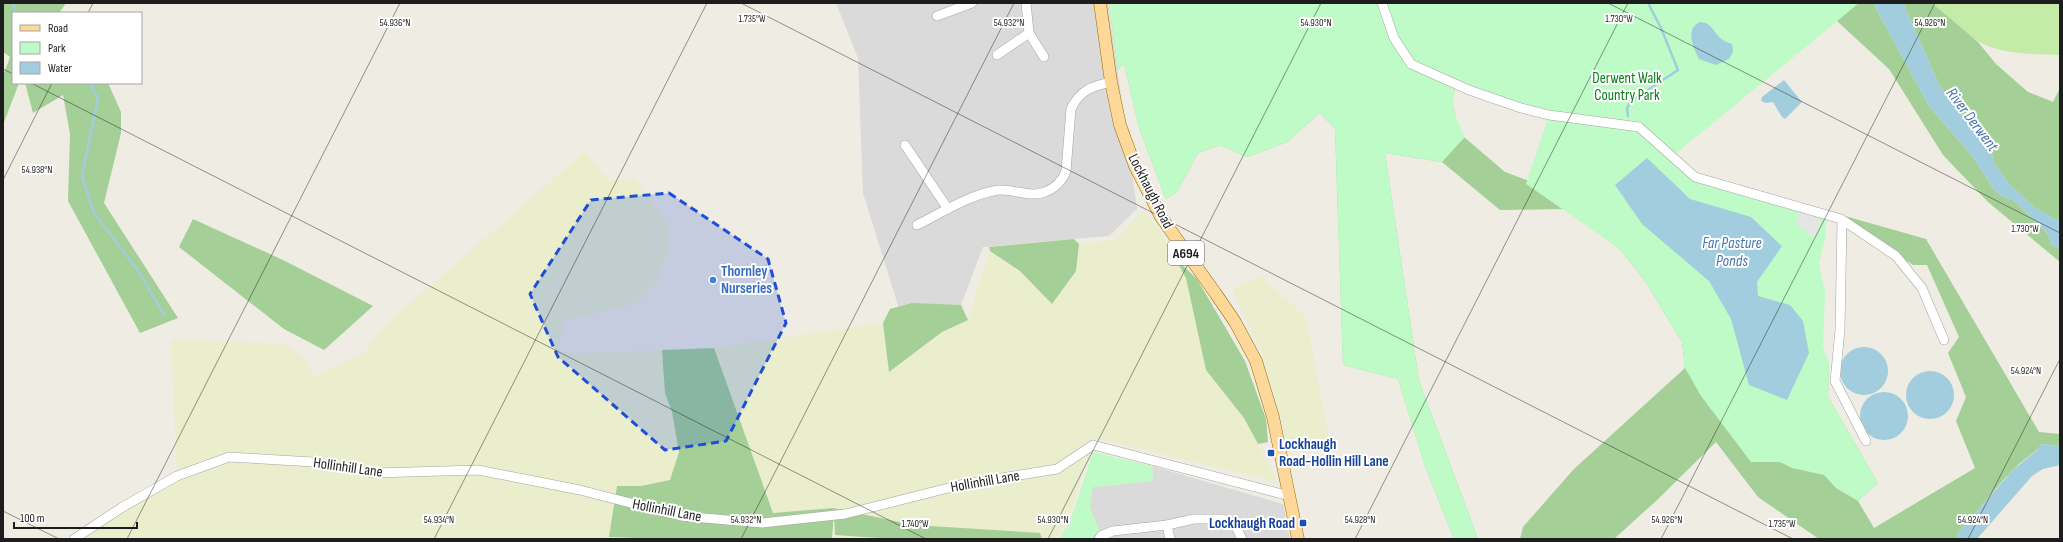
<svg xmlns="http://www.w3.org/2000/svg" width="2063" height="542" viewBox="0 0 2063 542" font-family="'Sofia Sans Condensed',sans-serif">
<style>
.residential{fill:#dbdada}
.farmland{fill:#eaeecd}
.grass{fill:#c4eba7}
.forest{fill:#a4cf96}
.park{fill:#befbc6}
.parking{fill:#e5e5e5}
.water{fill:#a2cdde}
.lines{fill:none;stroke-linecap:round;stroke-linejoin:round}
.stream{stroke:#a2cdde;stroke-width:2.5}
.minor-casing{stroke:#a4a4a4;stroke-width:10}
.major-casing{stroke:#976e00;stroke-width:13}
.minor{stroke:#fff;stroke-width:9}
.major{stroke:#fed898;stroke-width:12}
.marked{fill:#1d4ed8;fill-opacity:0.2;stroke:#1d4ed8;stroke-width:3;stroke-dasharray:8 5;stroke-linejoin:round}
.ticks{fill:none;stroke:#1d1d1d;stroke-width:1;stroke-opacity:0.45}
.shop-dot{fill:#3f7fe0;stroke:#fff;stroke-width:1.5}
.transit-dot{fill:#1a4fb4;stroke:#fff;stroke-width:1.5}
.labels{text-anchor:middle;stroke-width:4;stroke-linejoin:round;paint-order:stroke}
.shield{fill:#fff;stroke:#616161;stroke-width:1}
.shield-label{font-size:14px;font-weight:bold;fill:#1d1d1d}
.park-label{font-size:15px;fill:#087e19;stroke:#fff}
.street-label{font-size:15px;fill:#1d1d1d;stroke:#fff}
.shop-label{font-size:15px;font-weight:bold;fill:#366cbe;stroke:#fff;text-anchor:start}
.transit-label{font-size:15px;font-weight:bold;fill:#164399;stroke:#fff;text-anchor:start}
.water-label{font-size:16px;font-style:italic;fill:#4775af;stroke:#fff}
.ticks-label{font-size:10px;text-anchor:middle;fill:#1d1d1d;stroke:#fff;stroke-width:4;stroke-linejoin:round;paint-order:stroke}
</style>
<rect width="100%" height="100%" fill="#efece3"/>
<g class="residential">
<polygon points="836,3 1108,3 1137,209 1109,236 983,247 961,305 901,315 863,193 858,58"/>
<polygon points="1152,466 1283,504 1290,539 1073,539 1093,487 1153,481"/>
</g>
<g class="farmland">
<polygon points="584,152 609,181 635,179 670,227 668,252 655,284 637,303 564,321 558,354 662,350 665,393 672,412 679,452 670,480 641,486 618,487 609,537 662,539 74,539 177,476 171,339 286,344 304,357 314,377 363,354 383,327"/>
<polygon points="1144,210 1159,230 1186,278 1206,370 1244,418 1278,482 1095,438 1067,521 1057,539 835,539 833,508 773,513 714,348 883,323 889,372 942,332 968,320 990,251 1020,271 1052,304 1076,271 1079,244 1115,240"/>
<polygon points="1261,276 1306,317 1330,444 1290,453 1264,358 1232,289"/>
</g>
<path class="grass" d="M 1932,3 L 2060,3 L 2060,55 C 2034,54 2001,55 1978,41 C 1961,31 1948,15 1932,3 Z"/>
<g class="forest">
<polygon points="3,3 66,3 59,13 13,13 13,83 19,83 3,125 3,76 10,57 3,52"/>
<path d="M 1109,3 L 1461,66 L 1452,100 L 1456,119 L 1464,137 L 1505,172 L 1562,193 L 1829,363 L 1828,397 L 1878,483 L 1858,501 L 1874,528 L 1975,468 L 1956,421 L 1966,397 L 1948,353 L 1959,337 L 1927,265 L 1913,265 L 1841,219 L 1845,216 L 1926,239 L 2039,432 L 2060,434 L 2060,446 L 2042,444 C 2034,454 2023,459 2014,469 C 1995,488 1979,510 1960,530 L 1956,539 L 1819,539 L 1758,497 L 1716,442 L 1656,501 L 1614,539 L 1520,539 L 1523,527 L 1574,469 L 1685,368 L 1682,342 L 1645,281 L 1620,249 L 1564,209 L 1500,210 L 1442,162 L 1385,153 L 1419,381 L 1478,539 L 1454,539 L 1425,466 L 1398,379 L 1343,365 L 1335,129 L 1320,113 L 1287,142 L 1247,157 L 1220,145 L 1198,153 L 1177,192 L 1166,199 L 1139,128 L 1124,63 L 1118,70 Z"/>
<polygon points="1822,3 1873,3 1929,106 1973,157 1993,188 2002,196 2013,200 2019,205 2048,234 2051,244 2060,249 2060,262 1988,202 1943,155 1889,69 1838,22"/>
<polygon points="1903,3 1932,3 1978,42 1996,64 2028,92 2053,102 2060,88 2060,222 2035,208 2008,183 1994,163 1991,150 1940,87"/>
<polygon points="25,83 108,83 121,112 121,133 104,203 178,318 140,333 68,201 70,134 63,95 33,113"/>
<polygon points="193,219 283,260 373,306 324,350 284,329 179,247"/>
<polygon points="1074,239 1079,244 1076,271 1052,304 1020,271 990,251 989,247"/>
<polygon points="1175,258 1197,279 1245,361 1266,419 1268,442 1258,444 1244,418 1206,370 1186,278"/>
<polygon points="912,303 961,305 968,320 942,332 889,372 883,323 890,309"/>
<polygon points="714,348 773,513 833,508 914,525 1040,533 1042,539 894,539 835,535 834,513 832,539 662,539 609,537 617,486 641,486 670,480 679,452 672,412 665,393 662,350"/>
</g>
<g class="park">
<path d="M 1109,3 L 1859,3 L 1673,156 L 1695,177 L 1827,214 L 1825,238 L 1819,263 L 1825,293 L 1823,347 L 1829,363 L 1828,397 L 1878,483 L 1858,501 L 1836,488 L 1824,475 L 1792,468 L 1780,462 L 1751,462 L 1701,396 L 1685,368 L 1682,342 L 1645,281 L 1620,249 L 1526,184 L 1549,115 L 1456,85 C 1450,108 1455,116 1465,137 L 1442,162 L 1385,153 L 1419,381 L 1478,539 L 1454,539 L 1425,466 L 1398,379 L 1343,365 L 1335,129 L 1320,113 L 1287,142 L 1247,157 L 1220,145 L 1198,153 L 1177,192 L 1166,199 L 1139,128 L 1124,63 L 1118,70 Z"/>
<polygon points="1093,452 1152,466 1153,481 1093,487 1090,507 1099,530 1091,539 1059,539 1070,522"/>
</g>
<polygon class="parking" points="1800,209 1821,221 1815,238 1796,223"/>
<g class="water">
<polygon points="1873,3 1903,3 1940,87 1991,150 1994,163 2008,183 2035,208 2060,222 2060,249 2051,244 2048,234 2019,205 2013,200 2002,196 1993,188 1973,157 1929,106"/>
<path d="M 1700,22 C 1711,22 1713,31 1720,38 C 1723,41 1729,43 1732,44 L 1733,52 L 1729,59 L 1716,65 L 1699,59 C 1694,49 1684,29 1700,22 Z"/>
<polygon points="1784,80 1802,102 1785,119 1782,117 1773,102 1766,103 1761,101 1762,97"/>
<polygon points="1647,158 1690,199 1751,217 1782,246 1757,282 1758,296 1790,305 1803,321 1809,353 1787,400 1749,385 1731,319 1709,281 1642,224 1615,185"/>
<circle cx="1864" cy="371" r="24"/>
<circle cx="1930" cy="395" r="24"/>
<circle cx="1884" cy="416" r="24"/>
<polygon points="2042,444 2060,446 2060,465 2043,469 2032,476 1977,539 1956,539 1960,530 2014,469 2037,450"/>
</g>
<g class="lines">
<g class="stream">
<polyline points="13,3 15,13"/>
<polyline points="89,83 98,98 82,176 94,213 139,272 165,316"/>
<polyline points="1628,116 1627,109 1630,102 1678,70 1661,28 1648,3"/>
</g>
<defs>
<g id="minor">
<polyline points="1382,3 1394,38 1411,64 1469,90 1521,108 1549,115 1639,127 1695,177 1841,219 1896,256 1922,288 1944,340"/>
<polyline points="937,16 972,3"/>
<polyline points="1029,33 1044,57"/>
<polyline points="997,55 1029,33 1026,3"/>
<polyline points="905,145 948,209"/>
<polyline points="1842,220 1840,330 1835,381 1866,441"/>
<path d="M 917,225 C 941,213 973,193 999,190 C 1014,189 1031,198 1045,192 C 1055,188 1062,182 1066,171 L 1071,109 C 1079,91 1092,86 1111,82"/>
<polyline points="1167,525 1170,539"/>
<polyline points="74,539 121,508 177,476 229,457 313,462 374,473 478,470 580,490 681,516 762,523 845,514 964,484 1057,469 1093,445 1290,496"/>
<polyline points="1099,539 1101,536 1113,531 1167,525 1194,519 1222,519 1236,527 1242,539"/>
</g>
<polyline id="major" points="1100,3 1111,82 1120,125 1135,166 1161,217 1216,294 1235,322 1256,361 1273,417 1298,539"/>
</defs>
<use href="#minor" class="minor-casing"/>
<use href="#major" class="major-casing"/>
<use href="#minor" class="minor"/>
<use href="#major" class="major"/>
</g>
<path class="marked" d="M 669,193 L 768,259 L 786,323 L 726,441 L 665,450 L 558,357 L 530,294 L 591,200 Z"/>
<path class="ticks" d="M 741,3 L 1793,539M 1608,3 L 2060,233M 88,13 L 93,3M 3,69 L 13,74M 31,83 L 926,539M 3,180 L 52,83M 3,511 L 59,539M 127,539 L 400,3M 434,539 L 707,3M 741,539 L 1014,3M 1048,539 L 1321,3M 1355,539 L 1628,3M 1661,539 L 1935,3M 1968,539 L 2060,359"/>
<circle class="shop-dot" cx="713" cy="280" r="4"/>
<g class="transit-dot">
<rect x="1267" y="449" width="8" height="8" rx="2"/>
<rect x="1299" y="519" width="8" height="8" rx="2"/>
</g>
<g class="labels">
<rect class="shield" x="1168" y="241" width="36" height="24" rx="3"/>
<g class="shield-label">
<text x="1186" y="258">A694</text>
</g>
<g class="park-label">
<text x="1627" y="83">Derwent Walk<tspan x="1627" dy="17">Country Park</tspan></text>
</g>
<g class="street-label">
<text transform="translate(1151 191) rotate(63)" y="5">Lockhaugh Road</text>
<text transform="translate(348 467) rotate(8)" y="5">Hollinhill Lane</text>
<text transform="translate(985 481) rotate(-10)" y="5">Hollinhill Lane</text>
<text transform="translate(667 510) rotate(11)" y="5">Hollinhill Lane</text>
</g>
<g class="shop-label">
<text x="721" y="276">Thornley<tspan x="721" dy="17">Nurseries</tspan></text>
</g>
<g class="transit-label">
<text x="1279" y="449">Lockhaugh<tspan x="1279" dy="17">Road-Hollin Hill Lane</tspan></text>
<text x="1295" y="528" text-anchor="end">Lockhaugh Road</text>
</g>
<g class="water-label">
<text transform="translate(1973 119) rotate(53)" y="6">River Derwent</text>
<text x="1732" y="248">Far Pasture<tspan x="1732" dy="18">Ponds</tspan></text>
</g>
</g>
<g class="ticks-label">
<text x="752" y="22">1.735°W</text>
<text x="1619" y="22">1.730°W</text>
<text x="395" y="26">54.936°N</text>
<text x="1009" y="26">54.932°N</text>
<text x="1316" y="26">54.930°N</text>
<text x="1930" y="26">54.926°N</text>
<text x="37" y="173">54.938°N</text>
<text x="2025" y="232">1.730°W</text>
<text x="2026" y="374">54.924°N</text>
<text x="439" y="523">54.934°N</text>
<text x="746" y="523">54.932°N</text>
<text x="1053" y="523">54.930°N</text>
<text x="1360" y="523">54.928°N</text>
<text x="1667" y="523">54.926°N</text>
<text x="1973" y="523">54.924°N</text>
<text x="915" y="527">1.740°W</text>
<text x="1782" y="527">1.735°W</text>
</g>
<rect width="2063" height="542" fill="none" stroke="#1d1d1d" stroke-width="8"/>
<rect x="12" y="12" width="130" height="72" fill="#ffffff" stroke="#a5a5a5"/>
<rect x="20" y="25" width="20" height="6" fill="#fed898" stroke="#a5a5a5"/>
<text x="48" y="32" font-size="12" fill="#1d1d1d">Road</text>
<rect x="20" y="42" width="20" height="12" fill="#befbc6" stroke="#a5a5a5"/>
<text x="48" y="52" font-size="12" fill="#1d1d1d">Park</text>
<rect x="20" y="62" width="20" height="12" fill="#a2cdde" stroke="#a5a5a5"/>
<text x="48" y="72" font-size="12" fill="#1d1d1d">Water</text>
<path d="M14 522v6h123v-6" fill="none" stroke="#1d1d1d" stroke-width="2"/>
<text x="20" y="522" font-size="12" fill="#1d1d1d" stroke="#ffffff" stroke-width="3" paint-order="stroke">100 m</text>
</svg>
